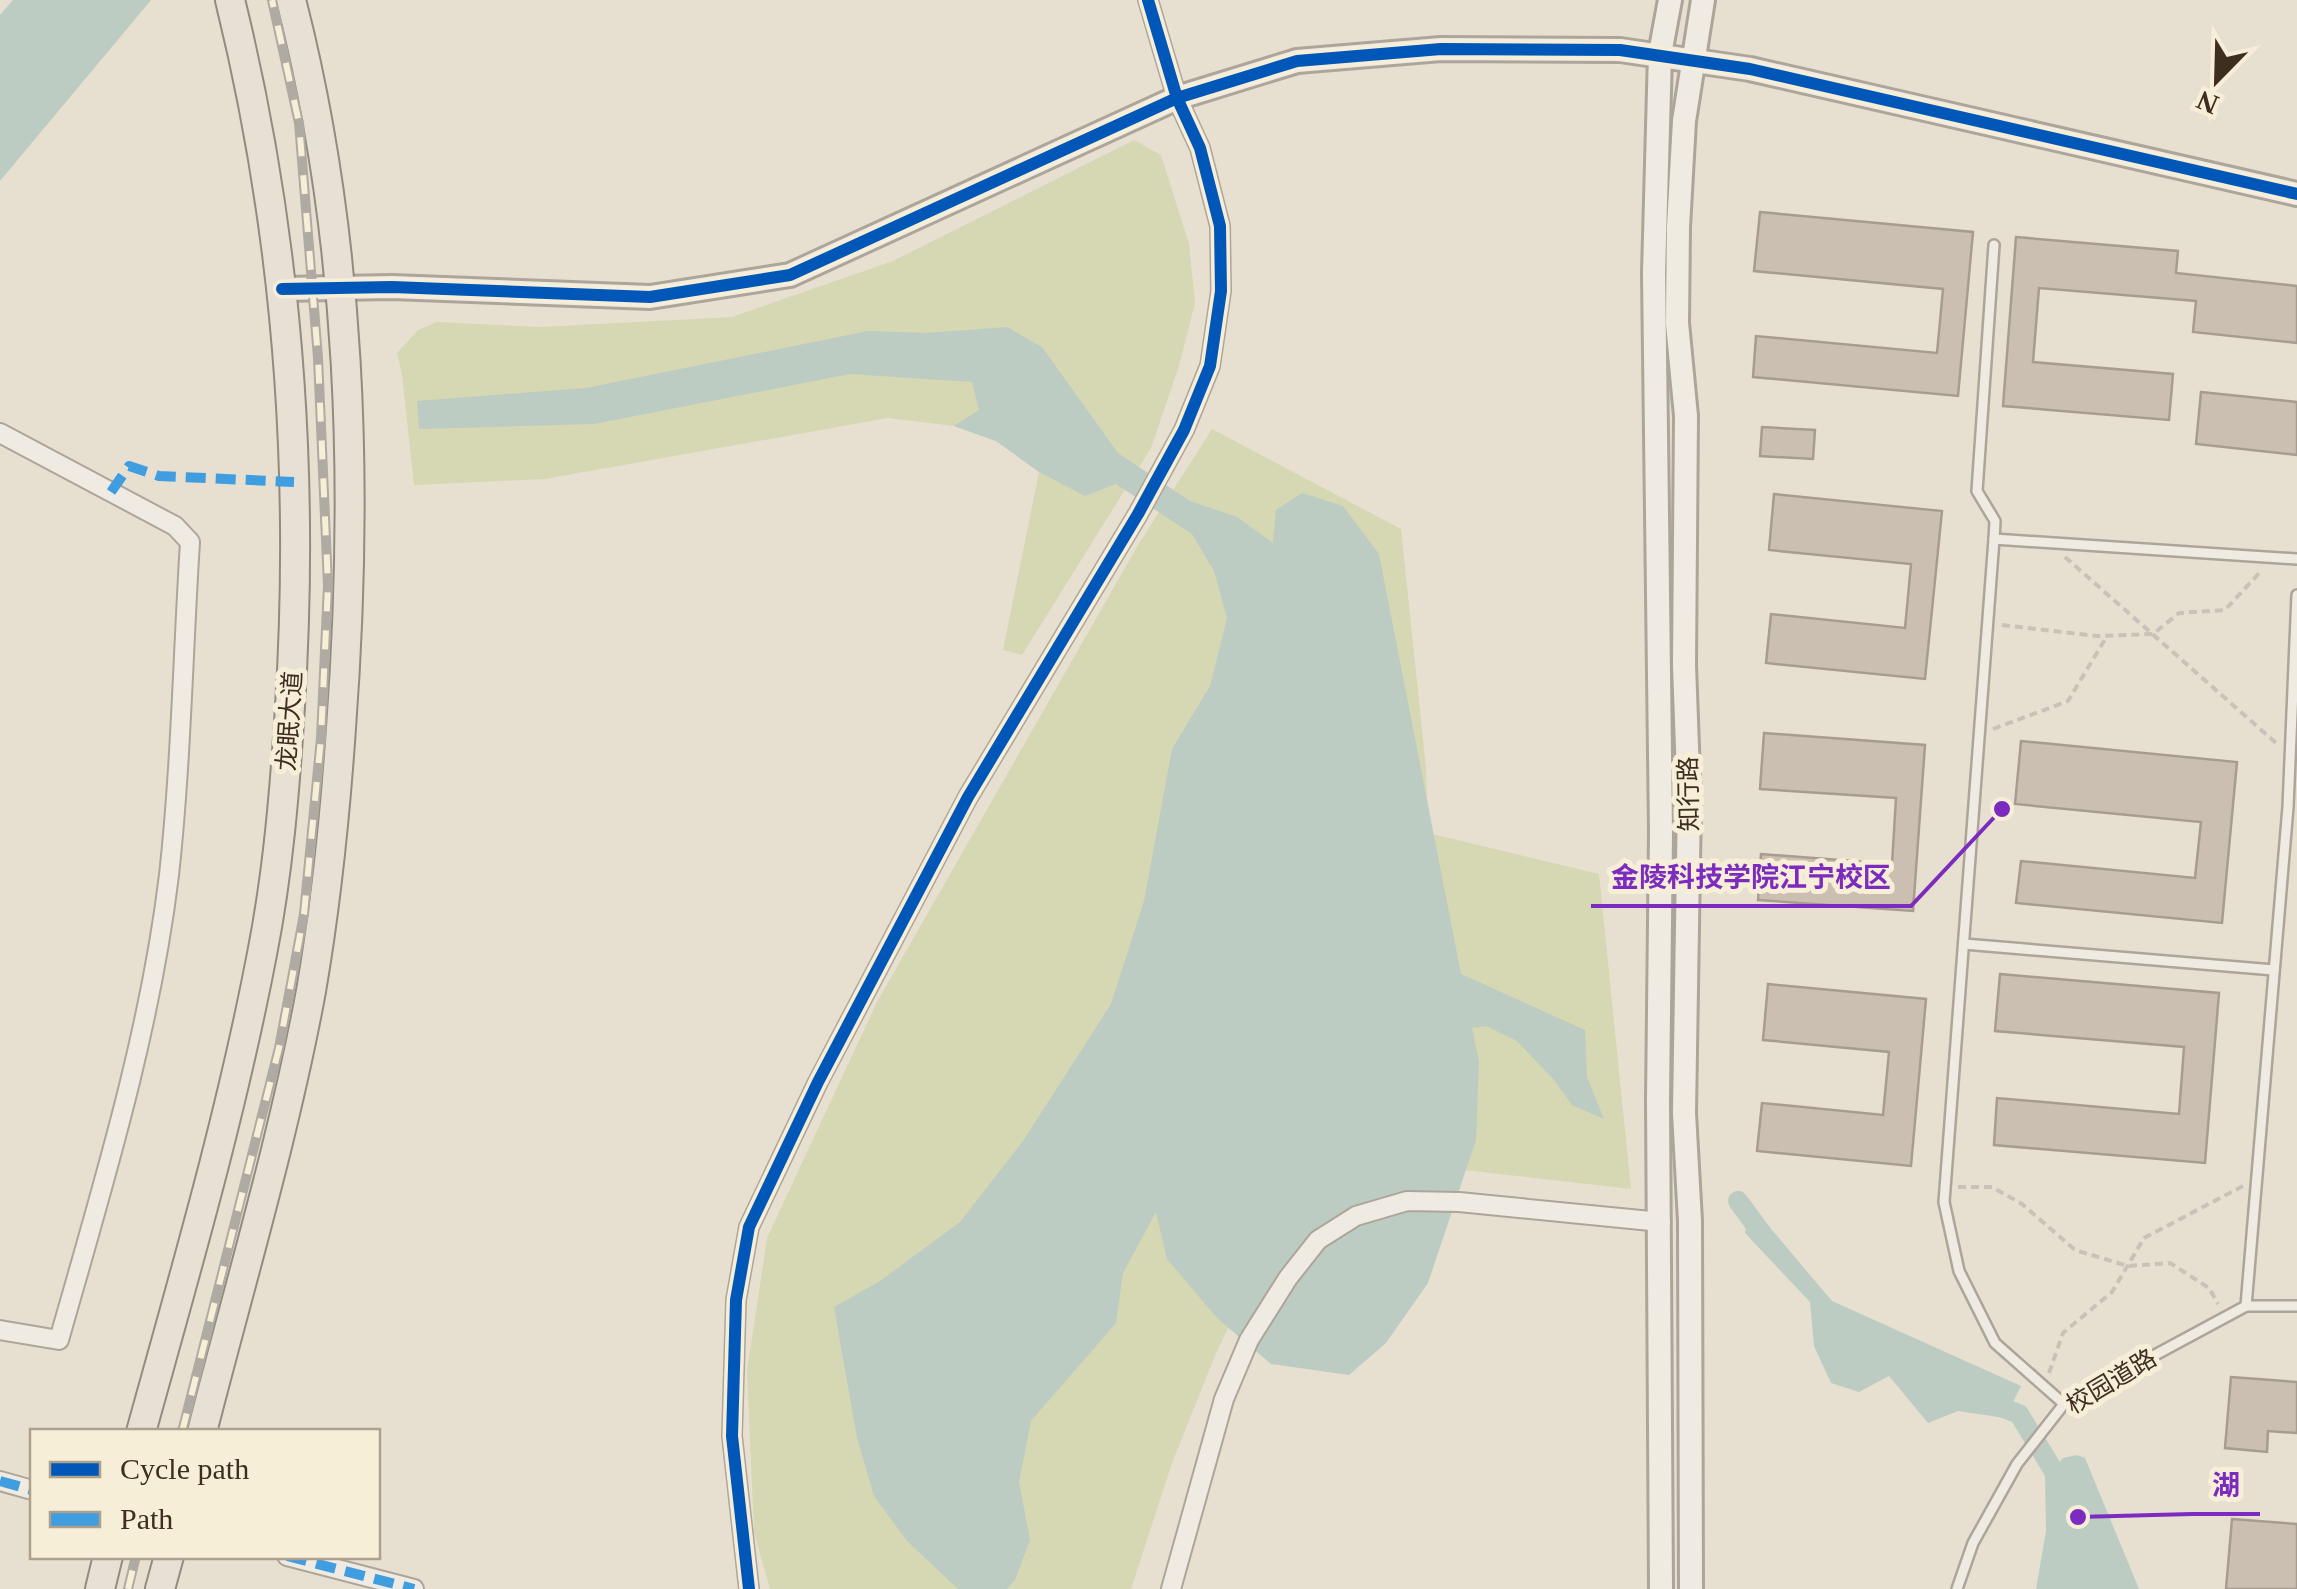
<svg xmlns="http://www.w3.org/2000/svg" width="2297" height="1589" viewBox="0 0 2297 1589" font-family="'Times New Roman','Noto Sans SC',serif">
<style>
.green{fill:#d6d7b3}
.water{fill:#bcccc2}
.lines{fill:none;stroke-linecap:round;stroke-linejoin:round}
.canal{stroke:#bcccc2;stroke-width:20}
.building{fill:#cbbfb2;stroke:#a89c90;stroke-width:2.5}
.service-casing{stroke:#ada599;stroke-width:14}
.minor-casing{stroke:#ada599;stroke-width:22}
.tertiary-casing{stroke:#ada599;stroke-width:28}
.primary-casing{stroke:#928b80;stroke-width:32}
.path{stroke:#c8c2b9;stroke-width:4;stroke-dasharray:8 5;stroke-linecap:butt}
.service{stroke:#efebe3;stroke-width:9}
.minor{stroke:#efebe3;stroke-width:18}
.tertiary{stroke:#efebe3;stroke-width:22}
.primary{stroke:#e6e1d4;stroke-width:28}
.rail-casing{stroke:#afaaa2;stroke-width:10}
.rail{stroke:#f7eed8;stroke-width:6;stroke-dasharray:19;stroke-linecap:butt}
.quiet{stroke:#3f9de0;stroke-width:10;stroke-dasharray:20 10;stroke-linecap:butt}
.cycleway-casing{stroke:#f7eed8;stroke-width:19}
.cycleway{stroke:#0057b8;stroke-width:12}
.labels{text-anchor:middle;stroke-width:10;stroke-linejoin:round;paint-order:stroke}
.street-label{font-size:25px;fill:#3d2e20;stroke:#f7eed8}
.leader{fill:none;stroke:#7b2cbf;stroke-width:4}
.callout-dot{fill:#7b2cbf;stroke:#f7eed8;stroke-width:4}
.callout-label{font-size:28px;text-anchor:middle;font-weight:bold;fill:#7b2cbf;stroke:#f7eed8;stroke-width:10;stroke-linejoin:round;paint-order:stroke}
</style>
<rect width="100%" height="100%" fill="#e7e0d1"/>
<g class="green">
<polygon points="1134,140 1161,155 1189,244 1195,303 1179,366 1151,448 1022,655 1003,650 1039,472 996,441 954,426 888,418 545,479 414,485 402,374 397,353 418,330 437,322 542,327 732,317 893,261"/>
<polygon points="1212,429 1401,529 1426,768 1428,833 1599,874 1631,1189 1384,1161 1256,1268 1214,1358 1172,1463 1131,1589 770,1589 754,1532 747,1371 767,1238 877,1002 1138,545"/>
</g>
<g class="water">
<polygon points="13,0 151,0 0,181 0,15"/>
<polygon points="1007,327 1042,347 1118,453 1190,501 1237,517 1273,543 1276,510 1302,493 1343,506 1379,554 1461,974 1585,1030 1587,1077 1604,1119 1572,1105 1554,1080 1517,1041 1486,1026 1472,1028 1479,1061 1476,1140 1428,1283 1386,1343 1349,1375 1271,1364 1218,1319 1167,1259 1156,1212 1123,1273 1116,1323 1031,1421 1019,1482 1030,1540 1015,1580 1007,1589 958,1589 907,1541 874,1496 857,1438 834,1307 880,1281 960,1222 1023,1141 1111,1004 1144,901 1172,749 1210,686 1227,618 1214,571 1192,534 1116,484 1085,496 1039,472 996,441 954,426 979,410 972,382 850,374 594,424 419,429 417,401 586,388 868,331 927,333"/>
<polygon points="1750,1204 1832,1301 2021,1386 2005,1418 1958,1411 1928,1423 1889,1376 1859,1392 1831,1383 1814,1346 1810,1302 1745,1233"/>
<polygon points="2077,1455 2085,1458 2139,1589 2036,1589 2046,1531 2045,1476 2063,1458"/>
</g>
<g class="lines">
<g class="canal">
<polyline points="1738,1201 1763,1235"/>
<polyline points="1983,1400 2019,1414 2064,1488"/>
</g>
</g>
<g class="building">
<polygon points="1760,212 1973,232 1958,396 1753,377 1756,336 1937,353 1943,289 1754,271"/>
<polygon points="2016,237 2178,251 2176,273 2297,286 2297,343 2193,332 2196,301 2039,288 2033,362 2173,374 2169,420 2003,406"/>
<polygon points="2201,392 2297,402 2297,455 2196,444"/>
<polygon points="1762,427 1815,430 1813,459 1760,456"/>
<polygon points="1774,494 1942,511 1925,679 1766,663 1771,614 1905,628 1911,564 1769,550"/>
<polygon points="1764,733 1925,745 1913,911 1758,900 1761,854 1892,864 1896,798 1760,789"/>
<polygon points="2021,741 2237,762 2222,923 2016,903 2021,861 2195,878 2201,822 2015,804"/>
<polygon points="2000,974 2219,993 2205,1163 1994,1145 1997,1098 2179,1114 2184,1047 1995,1031"/>
<polygon points="1768,984 1926,999 1911,1166 1757,1151 1762,1103 1883,1115 1889,1052 1763,1040"/>
<polygon points="2231,1377 2297,1382 2297,1433 2268,1431 2267,1452 2225,1448"/>
<polygon points="2232,1519 2297,1524 2297,1589 2226,1589"/>
</g>
<g class="lines">
<defs>
<g id="service">
<polyline points="1994,245 1977,491 1995,521 1994,539"/>
<polyline points="1964,944 2274,970"/>
<polyline points="2246,1306 2288,807 2297,595"/>
<polyline points="2064,1404 1995,1343 1959,1271 1944,1202 1994,539 2297,559"/>
<polyline points="1957,1589 1973,1543 2017,1464 2064,1404 2246,1306 2297,1306"/>
</g>
<g id="minor">
<path d="M 0,433 L 175,526 L 190,542 C 183,652 181,767 169,875 C 150,1033 102,1188 59,1340 L 0,1330"/>
<polyline points="0,1481 32,1490"/>
<polyline points="287,1556 414,1589"/>
<polyline points="749,1589 732,1436 736,1300 749,1227 818,1082 968,797 1138,514 1184,430 1210,366 1221,291 1220,226 1200,148 1177,98 1148,0"/>
<polyline points="1171,1589 1224,1399 1249,1340 1288,1278 1318,1240 1356,1216 1407,1201 1459,1202 1661,1222"/>
</g>
<g id="tertiary">
<polyline points="282,289 392,287 650,297 790,275 1177,98 1297,61 1441,49 1620,50 1750,69 2297,194"/>
<polyline points="1661,1589 1658,1100 1661,833 1654,273 1660,54 1670,0"/>
<polyline points="1691,1589 1690,1221 1684,1113 1689,802 1684,665 1686,416 1677,323 1678,227 1684,121 1703,0"/>
</g>
<g id="primary">
<path d="M 141,1432 C 185,1273 231,1116 262,954 C 278,873 285,789 290,706 C 305,469 287,231 230,0"/>
<path d="M 202,1432 C 239,1287 284,1137 311,991 C 326,904 335,816 341,728 C 359,485 352,237 291,0"/>
<polyline points="100,1589 108,1556"/>
<polyline points="160,1589 169,1556"/>
</g>
</defs>
<use href="#service" class="service-casing"/>
<use href="#minor" class="minor-casing"/>
<use href="#tertiary" class="tertiary-casing"/>
<use href="#primary" class="primary-casing"/>
<g class="path">
<polyline points="2065,557 2276,743"/>
<polyline points="2002,625 2097,636 2153,634 2179,613 2225,610 2262,570"/>
<polyline points="1993,729 2068,701 2107,636"/>
<polyline points="1958,1187 1992,1187 2022,1204 2075,1250 2128,1266 2170,1263 2209,1288 2218,1304"/>
<polyline points="2049,1373 2063,1333 2112,1292 2144,1238 2243,1186"/>
</g>
<use href="#service" class="service"/>
<use href="#minor" class="minor"/>
<use href="#tertiary" class="tertiary"/>
<use href="#primary" class="primary"/>
<defs>
<g id="rail">
<polyline points="182,1432 279,1048 304,914 321,738 328,585 318,358 299,123 272,0"/>
<polyline points="128,1589 136,1556"/>
</g>
</defs>
<use href="#rail" class="rail-casing"/>
<use href="#rail" class="rail"/>
<g class="quiet">
<polyline points="111,492 129,466 159,476 294,482"/>
<polyline points="0,1481 32,1490"/>
<polyline points="287,1556 414,1589"/>
</g>
<defs>
<g id="cycleway">
<polyline points="282,289 392,287 650,297 790,275 1177,98 1297,61 1441,49 1620,50 1750,69 2297,194"/>
<polyline points="749,1589 732,1436 736,1300 749,1227 818,1082 968,797 1138,514 1184,430 1210,366 1221,291 1220,226 1200,148 1177,98 1148,0"/>
</g>
</defs>
<use href="#cycleway" class="cycleway-casing"/>
<use href="#cycleway" class="cycleway"/>
</g>
<g class="labels">
<g class="street-label">
<text transform="translate(289 721) rotate(-86)" y="9">龙眠大道</text>
<text transform="translate(1688 794) rotate(-91)" y="9">知行路</text>
<text transform="translate(2111 1381) rotate(-31)" y="9">校园道路</text>
</g>
</g>
<path class="leader" d="M2002 809L1911 906H1591M2078 1517L2192 1514H2260"/>
<g class="callout-dot">
<circle cx="2002" cy="809" r="10"/>
<circle cx="2078" cy="1517" r="10"/>
</g>
<g class="callout-label">
<text x="1751" y="887">金陵科技学院江宁校区</text>
<text x="2226" y="1495">湖</text>
</g>
<rect x="30" y="1429" width="350" height="130" fill="#f7eed8" stroke="#ada18e" stroke-width="2.5"/>
<rect x="50" y="1462" width="50" height="15" fill="#0057b8" stroke="#ada18e" stroke-width="2.5"/>
<text x="120" y="1479" font-size="30" fill="#3d2e20">Cycle path</text>
<rect x="50" y="1512" width="50" height="15" fill="#3f9de0" stroke="#ada18e" stroke-width="2.5"/>
<text x="120" y="1529" font-size="30" fill="#3d2e20">Path</text>
<g transform="translate(2217 80) rotate(203)" stroke="#f7eed8" stroke-width="8" paint-order="stroke">
<path d="M0-8L18 38L0 25L-18 38Z" fill="#3d2e20"/>
<text y="-15" font-size="28" font-weight="bold" text-anchor="middle" fill="#3d2e20">N</text>
</g>
</svg>
